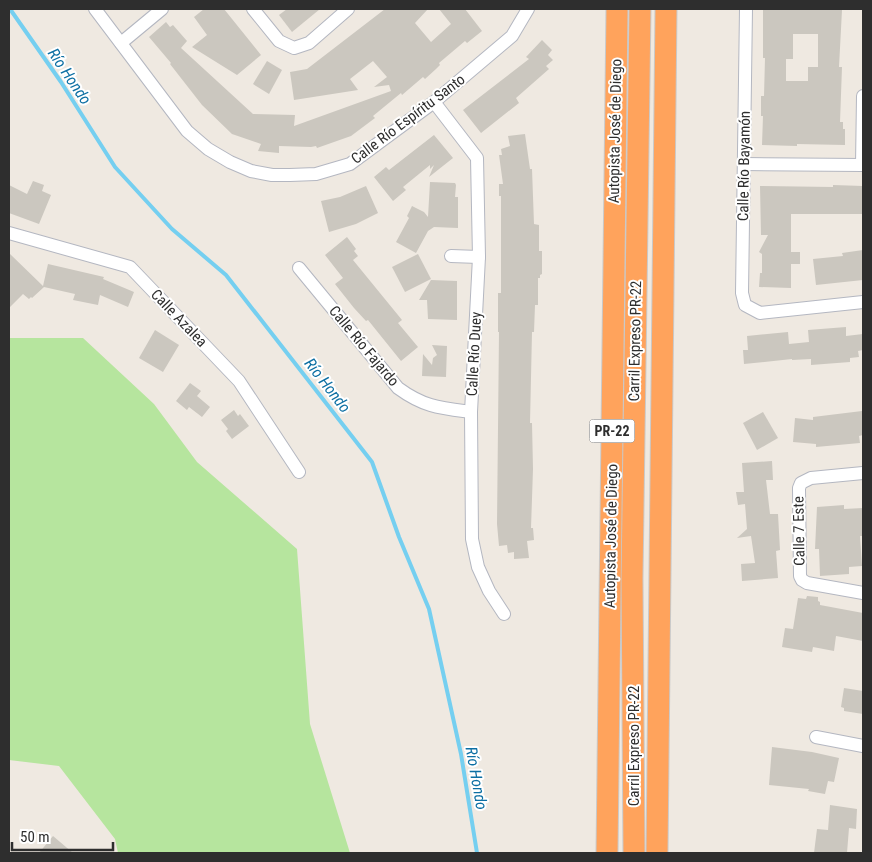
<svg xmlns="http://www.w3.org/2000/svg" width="872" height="862" viewBox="0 0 872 862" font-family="'Roboto Condensed',sans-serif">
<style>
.green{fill:#b6e59e}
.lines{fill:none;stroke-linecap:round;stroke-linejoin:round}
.stream{stroke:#75cff0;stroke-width:4}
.building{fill:#cbc7bf;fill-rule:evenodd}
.street-casing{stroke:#b4b7c1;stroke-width:14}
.highway-casing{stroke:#c9c9c9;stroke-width:23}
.street{stroke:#fff;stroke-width:12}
.highway{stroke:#ffa35c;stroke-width:21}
.labels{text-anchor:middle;stroke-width:4;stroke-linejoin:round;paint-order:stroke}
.shield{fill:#fff;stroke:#6d6d6d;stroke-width:1}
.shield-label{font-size:14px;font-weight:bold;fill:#2e2e2e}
.street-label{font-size:15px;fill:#2e2e2e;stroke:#fff}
.water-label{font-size:16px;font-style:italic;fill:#0d6fa3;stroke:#fff}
</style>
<rect width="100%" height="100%" fill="#efe9e1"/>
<polygon class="green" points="9,338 83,338 154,404 197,462 297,549 310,724 350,853 118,853 115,839 59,766 9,760"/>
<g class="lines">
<polyline class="stream" points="10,9 61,82 115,167 172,229 226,275 372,462 399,537 429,609 461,754 477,853"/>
</g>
<g class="building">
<polygon points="204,9 224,9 261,55 237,75 192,47 207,35 194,17"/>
<polygon points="287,9 320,9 292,32 279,15"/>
<polygon points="385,9 428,9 415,23 431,42 451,24 439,9 465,9 482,31 467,43 465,41 439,63 440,65 436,69 425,79 423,77 402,95 401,93 373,116 375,118 351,136 317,148 316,146 311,147 279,146 279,153 258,151 261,144 232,134 202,105 170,64 171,63 149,37 166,22 170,27 173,25 187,41 181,48 253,114 295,115 294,126 391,91 389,85 374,87 387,77 373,61 350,79 358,90 294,100 290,72 307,69"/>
<path d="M 763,9 L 842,10 L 839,67 L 842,67 L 840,122 L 843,122 L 843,129 L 845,129 L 845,145 L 797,144 L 797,146 L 762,145 L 763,116 L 761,116 L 761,96 L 764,96 L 765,58 L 763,58 ZM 793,34 L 818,34 L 818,67 L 808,67 L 808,81 L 786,81 L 786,59 L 793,59 Z"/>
<polygon points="542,40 552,50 548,55 553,60 546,66 549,69 516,98 519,103 481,133 463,110 529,59 526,57"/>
<polygon points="267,61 282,70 269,94 253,84"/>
<polygon points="525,134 530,169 532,169 534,224 539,225 539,251 542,251 542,274 540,275 540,278 538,278 538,305 535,305 534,332 532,332 530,423 532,423 533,469 531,528 533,528 534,540 527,541 529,558 514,559 514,552 508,553 507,545 499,546 497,524 499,332 498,332 498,293 501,293 501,196 499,196 499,184 503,184 499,155 502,155 501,149 510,146 508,136"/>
<polygon points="434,135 453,158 429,177 434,165 430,169 430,165 403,187 406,190 393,201 374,177 386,167 389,170"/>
<polygon points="33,181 44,185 42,191 51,195 39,224 9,213 9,185 27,194"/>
<polygon points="430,182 455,183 456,185 455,197 458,197 458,228 434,227 428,231 416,253 396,242 409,218 407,216 412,206 424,212 428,217"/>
<polygon points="833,185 863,186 863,214 791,214 791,252 800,252 800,264 791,264 791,288 759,287 760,273 762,273 762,254 759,252 768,235 761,235 760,186 833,187"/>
<polygon points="366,186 378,213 356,224 329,232 321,201 340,197"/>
<polygon points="347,237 356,249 354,251 358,256 353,260 402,320 398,323 418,347 401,361 368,320 366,321 354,308 335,284 343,278 325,255"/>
<polygon points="863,250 863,280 816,285 813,259 843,256 842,253"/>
<polygon points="9,253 43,286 48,264 104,277 103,279 134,292 128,307 100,295 98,305 73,300 75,294 44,287 32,298 31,297 29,299 23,294 9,308"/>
<polygon points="418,254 431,279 405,292 392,267"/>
<polygon points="431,280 457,281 457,320 428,319 427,300 419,300"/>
<polygon points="846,327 846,336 863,334 863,350 858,351 859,357 850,358 850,362 811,365 811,359 792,360 792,359 744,364 743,350 748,350 747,336 788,332 789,344 809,342 808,330"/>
<polygon points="155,330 179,345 163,372 139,358"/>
<polygon points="432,345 447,346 446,377 422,376 423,354 432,365 433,358 437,355"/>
<polygon points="190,383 201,391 197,396 210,407 202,417 189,407 187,410 176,401"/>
<polygon points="234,410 238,416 240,414 249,426 232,439 226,431 228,429 221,420"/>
<polygon points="862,411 863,435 859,436 860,443 816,447 816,444 793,442 795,418 813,420 813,417"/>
<polygon points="763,412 778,438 757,450 743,423"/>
<polygon points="772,461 773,480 766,480 770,514 778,514 780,550 776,551 778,578 742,581 741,564 755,563 751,536 737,538 747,529 745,504 738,505 736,492 744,492 742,463"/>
<polygon points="844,505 844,509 863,508 863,536 860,536 862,566 849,567 849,574 820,576 819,549 815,549 817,507"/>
<polygon points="807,596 818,597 818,601 820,602 820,605 863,613 863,641 836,636 834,651 813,647 812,652 782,647 785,628 793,629 798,598 806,599"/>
<polygon points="844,688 863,691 863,714 844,711 844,708 841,707"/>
<polygon points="772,747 812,752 839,758 834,782 828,781 825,794 808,791 809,789 769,785"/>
<polygon points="830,805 857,809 856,829 849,828 847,853 814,853 817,829 828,830"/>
<polygon points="53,836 73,853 39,853"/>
</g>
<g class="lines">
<defs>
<g id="street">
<polyline points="95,9 187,131 208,149 230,162 251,171 272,175 290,175 316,174 350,164 434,102 512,36 528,9"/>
<polyline points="253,9 279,41 294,48 309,43 348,9"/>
<polyline points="746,9 742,293 745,305 760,313 863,302"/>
<polyline points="121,43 162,9"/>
<polyline points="434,102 477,158 479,257 471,412 472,539 478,567 489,591 504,614"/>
<polyline points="744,164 863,165"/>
<polyline points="862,165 863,96"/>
<polyline points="9,233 130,267 239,381 299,472"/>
<polyline points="451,256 479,257"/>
<path d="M 299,268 L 398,388 C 424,407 440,408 471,412"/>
<polyline points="863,473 811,478 801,483 799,488 800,576 802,580 807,583 863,593"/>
<polyline points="816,737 863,746"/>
</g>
<g id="highway">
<polyline points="607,853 617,9"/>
<polyline points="634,853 632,578 640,9"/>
<polyline points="657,853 666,9"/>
</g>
</defs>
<use href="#street" class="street-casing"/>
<use href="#highway" class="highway-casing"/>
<use href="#street" class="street"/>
<use href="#highway" class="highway"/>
</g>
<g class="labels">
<rect class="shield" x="589.5" y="419.5" width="45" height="23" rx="4"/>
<g class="shield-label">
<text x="612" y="436">PR-22</text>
</g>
<g class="street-label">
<text transform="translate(408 119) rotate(-37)" y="5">Calle Río Espíritu Santo</text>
<text transform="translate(615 131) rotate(-89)" y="5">Autopista José de Diego</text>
<text transform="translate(744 166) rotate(-89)" y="5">Calle Río Bayamón</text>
<text transform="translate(179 318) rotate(46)" y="5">Calle Azalea</text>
<text transform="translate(635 341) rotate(-89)" y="5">Carril Expreso PR-22</text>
<text transform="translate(364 346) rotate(50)" y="5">Calle Río Fajardo</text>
<text transform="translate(474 354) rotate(-87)" y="5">Calle Río Duey</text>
<text transform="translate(799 531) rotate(-91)" y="5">Calle 7 Este</text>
<text transform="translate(611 536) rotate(-89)" y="5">Autopista José de Diego</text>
<text transform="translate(634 746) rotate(-90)" y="5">Carril Expreso PR-22</text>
</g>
<g class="water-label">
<text transform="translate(70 76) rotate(56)" y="6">Río Hondo</text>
<text transform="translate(328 385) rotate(52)" y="6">Río Hondo</text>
<text transform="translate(477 778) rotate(80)" y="6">Río Hondo</text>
</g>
</g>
<rect width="872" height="862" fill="none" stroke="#2e2e2e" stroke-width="20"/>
<path d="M12 842v8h101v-8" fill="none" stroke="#2e2e2e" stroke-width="2.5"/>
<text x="20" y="842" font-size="15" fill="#2e2e2e" stroke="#ffffff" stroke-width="4" paint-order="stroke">50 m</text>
</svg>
